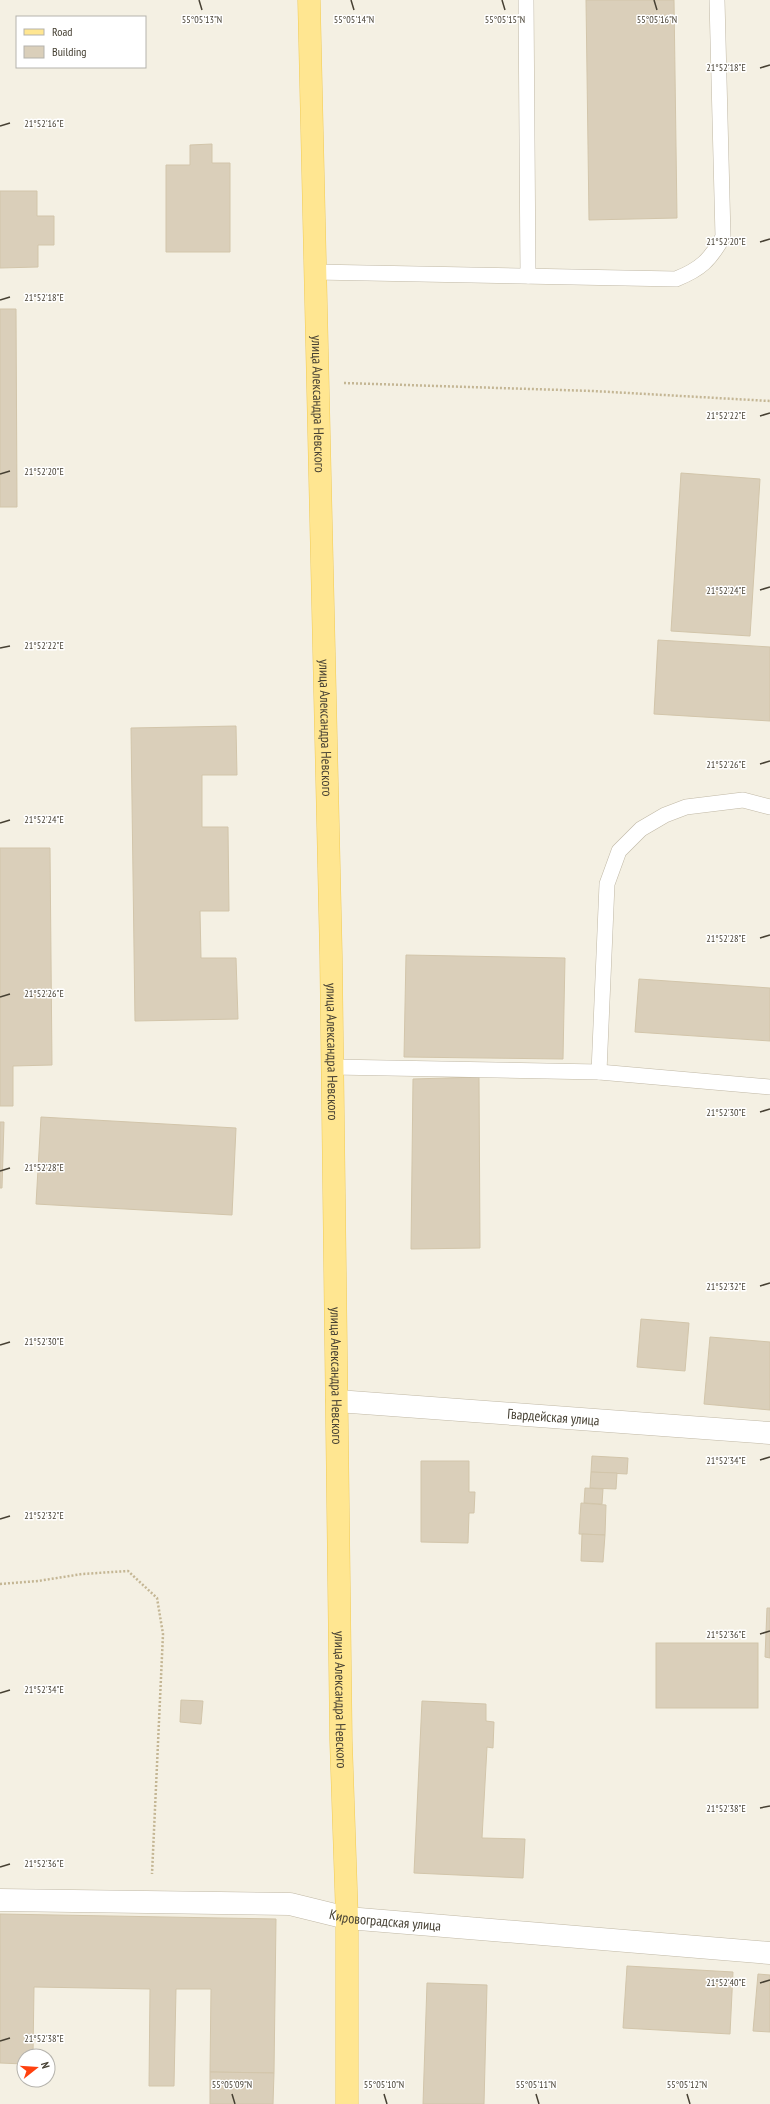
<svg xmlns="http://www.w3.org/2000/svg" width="770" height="2104" viewBox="0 0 770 2104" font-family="'PT Sans Narrow',sans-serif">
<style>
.building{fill:#dacfba;stroke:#d2c5aa}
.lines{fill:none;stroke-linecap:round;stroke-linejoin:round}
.service-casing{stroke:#c0b8a5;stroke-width:16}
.minor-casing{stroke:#c0b8a5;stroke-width:23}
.primary-casing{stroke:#f1cb54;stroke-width:23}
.path{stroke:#c4b694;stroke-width:2.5;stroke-dasharray:2 2;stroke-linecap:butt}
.service{stroke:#fff;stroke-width:15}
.minor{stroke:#fff;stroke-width:22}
.primary{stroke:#ffe691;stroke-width:22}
.ticks{fill:none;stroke:#464033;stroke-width:1.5}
.labels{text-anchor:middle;stroke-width:3;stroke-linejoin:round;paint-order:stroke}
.street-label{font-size:14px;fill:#464033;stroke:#fff}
.ticks-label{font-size:10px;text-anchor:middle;fill:#464033;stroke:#fff;stroke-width:3;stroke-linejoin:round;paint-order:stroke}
</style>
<rect width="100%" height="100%" fill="#f4f0e3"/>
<g class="building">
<polygon points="586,0 674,0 677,218 589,220"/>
<polygon points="212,144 212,163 230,163 230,252 166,252 166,165 190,165 190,145"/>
<polygon points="0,191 37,191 37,216 54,216 54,245 38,245 38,267 0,268"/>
<polygon points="0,309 16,309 17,507 0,507"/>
<polygon points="681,473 760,479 750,636 671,631"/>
<polygon points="658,640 770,647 770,721 654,714"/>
<polygon points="236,726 237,775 202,775 202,827 228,827 229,911 200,911 201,958 236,958 238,1019 135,1021 131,728"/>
<polygon points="0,848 50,848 52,1065 13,1066 13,1106 0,1106"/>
<polygon points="406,955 565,958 563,1059 404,1057"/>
<polygon points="639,979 770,988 770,1041 635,1032"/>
<polygon points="479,1077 480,1248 411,1249 413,1079"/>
<polygon points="41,1117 236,1128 232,1215 36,1204"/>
<polygon points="0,1122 4,1122 2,1188 0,1188"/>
<polygon points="641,1319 689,1323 685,1371 637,1367"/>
<polygon points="710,1337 770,1342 770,1410 704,1404"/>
<polygon points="592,1456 628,1458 627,1474 591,1472"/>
<polygon points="421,1461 469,1461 469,1492 475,1492 474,1513 469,1513 468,1543 421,1542"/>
<polygon points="591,1472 617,1473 616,1489 590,1488"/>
<polygon points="585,1488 603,1489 602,1504 584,1503"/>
<polygon points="581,1503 606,1505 605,1535 579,1534"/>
<polygon points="582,1534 605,1535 603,1562 581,1561"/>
<polygon points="767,1608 770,1608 770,1658 765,1657"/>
<rect x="656" y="1643" width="102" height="65"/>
<polygon points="181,1700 203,1701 201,1724 180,1722"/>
<polygon points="422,1701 486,1704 486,1721 494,1722 493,1748 487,1747 482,1838 525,1839 523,1878 414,1873"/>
<polygon points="0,1914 276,1919 274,2073 210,2072 211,1989 176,1989 174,2086 149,2086 150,1989 34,1987 33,2056 24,2056 24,2064 0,2063"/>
<polygon points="627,1966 733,1972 730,2034 623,2028"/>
<polygon points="758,1974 770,1975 770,2032 753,2031"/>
<polygon points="427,1983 487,1985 484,2104 423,2104"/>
<polygon points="210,2072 274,2073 273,2104 210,2104"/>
</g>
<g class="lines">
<defs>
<g id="service">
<polyline points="526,0 528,276"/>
<path d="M 315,272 L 676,279 C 701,269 710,260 723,237 L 717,0"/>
<polyline points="333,1067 599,1072 770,1087"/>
<polyline points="599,1072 607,884 619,851 641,829 665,815 686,807 743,800 770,807"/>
</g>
<g id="minor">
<path id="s1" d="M 337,1401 L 770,1433"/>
<path id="s2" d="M 0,1900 L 290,1904 L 347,1918 L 770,1953"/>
</g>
<g id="primary">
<path id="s3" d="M 309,0 L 331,955 L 341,1741 L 347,1918 L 347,2104"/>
</g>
</defs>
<use href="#service" class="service-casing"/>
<use href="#minor" class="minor-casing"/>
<use href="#primary" class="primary-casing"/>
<g class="path">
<polyline points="344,383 593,391 770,401"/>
<polyline points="0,1584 38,1581 82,1574 128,1571 157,1598 163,1634 152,1874"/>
</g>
<use href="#service" class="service"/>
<use href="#minor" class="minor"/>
<use href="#primary" class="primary"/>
</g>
<path class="ticks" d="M 199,0 L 202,10M 351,0 L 354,10M 502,0 L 505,10M 654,0 L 657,10M 760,68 L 770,65M 0,126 L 10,123M 760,242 L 770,239M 0,300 L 10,297M 760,416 L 770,413M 0,474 L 10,471M 760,590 L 770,587M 0,648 L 10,646M 760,764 L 770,761M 0,823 L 10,820M 760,938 L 770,935M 0,997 L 10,994M 760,1112 L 770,1109M 0,1171 L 10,1168M 760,1286 L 770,1283M 0,1345 L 10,1342M 760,1460 L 770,1457M 0,1519 L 10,1516M 760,1634 L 770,1631M 0,1693 L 10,1690M 760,1808 L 770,1806M 0,1867 L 10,1864M 760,1983 L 770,1980M 0,2041 L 10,2038M 232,2094 L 235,2104M 384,2094 L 387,2104M 536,2094 L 539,2104M 687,2094 L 690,2104"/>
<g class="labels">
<g class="street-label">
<text dy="5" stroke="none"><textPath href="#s3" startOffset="404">улица Александра Невского</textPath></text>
<text dy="5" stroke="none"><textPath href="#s3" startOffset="728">улица Александра Невского</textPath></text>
<text dy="5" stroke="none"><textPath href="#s3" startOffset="1052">улица Александра Невского</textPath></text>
<text dy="5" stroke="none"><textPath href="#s3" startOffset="1376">улица Александра Невского</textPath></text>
<text dy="5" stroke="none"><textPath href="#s1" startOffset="217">Гвардейская улица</textPath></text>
<text dy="5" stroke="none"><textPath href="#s3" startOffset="1700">улица Александра Невского</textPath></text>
<text dy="5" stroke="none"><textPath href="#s2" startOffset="387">Кировоградская улица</textPath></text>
</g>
</g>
<g class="ticks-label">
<text x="202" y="23">55°05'13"N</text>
<text x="354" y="23">55°05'14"N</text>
<text x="505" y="23">55°05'15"N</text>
<text x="657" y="23">55°05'16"N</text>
<text x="726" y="71">21°52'18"E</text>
<text x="44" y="127">21°52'16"E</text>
<text x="726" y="245">21°52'20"E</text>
<text x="44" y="301">21°52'18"E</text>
<text x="726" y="419">21°52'22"E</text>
<text x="44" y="475">21°52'20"E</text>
<text x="726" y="594">21°52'24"E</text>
<text x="44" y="649">21°52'22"E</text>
<text x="726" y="768">21°52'26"E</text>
<text x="44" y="823">21°52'24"E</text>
<text x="726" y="942">21°52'28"E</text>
<text x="44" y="997">21°52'26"E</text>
<text x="726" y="1116">21°52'30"E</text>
<text x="44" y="1171">21°52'28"E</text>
<text x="726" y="1290">21°52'32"E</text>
<text x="44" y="1345">21°52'30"E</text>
<text x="726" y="1464">21°52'34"E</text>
<text x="44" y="1519">21°52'32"E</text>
<text x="726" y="1638">21°52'36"E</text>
<text x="44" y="1693">21°52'34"E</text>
<text x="726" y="1812">21°52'38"E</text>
<text x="44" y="1867">21°52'36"E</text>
<text x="726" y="1986">21°52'40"E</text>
<text x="44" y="2042">21°52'38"E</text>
<text x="232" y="2088">55°05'09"N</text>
<text x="384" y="2088">55°05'10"N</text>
<text x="536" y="2088">55°05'11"N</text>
<text x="687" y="2088">55°05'12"N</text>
</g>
<rect x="16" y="16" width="130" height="52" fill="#ffffff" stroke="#b5b3ad"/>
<rect x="24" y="29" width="20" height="6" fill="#ffe691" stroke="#b5b3ad"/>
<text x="52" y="36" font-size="12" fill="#464033">Road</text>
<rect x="24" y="46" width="20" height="12" fill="#dacfba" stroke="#b5b3ad"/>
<text x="52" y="56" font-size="12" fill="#464033">Building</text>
<g transform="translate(36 2068) rotate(73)"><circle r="19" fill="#ffffff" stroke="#b5b3ad"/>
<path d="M0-3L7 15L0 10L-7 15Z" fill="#ff410f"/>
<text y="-6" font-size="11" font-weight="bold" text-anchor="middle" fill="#464033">N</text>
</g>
</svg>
